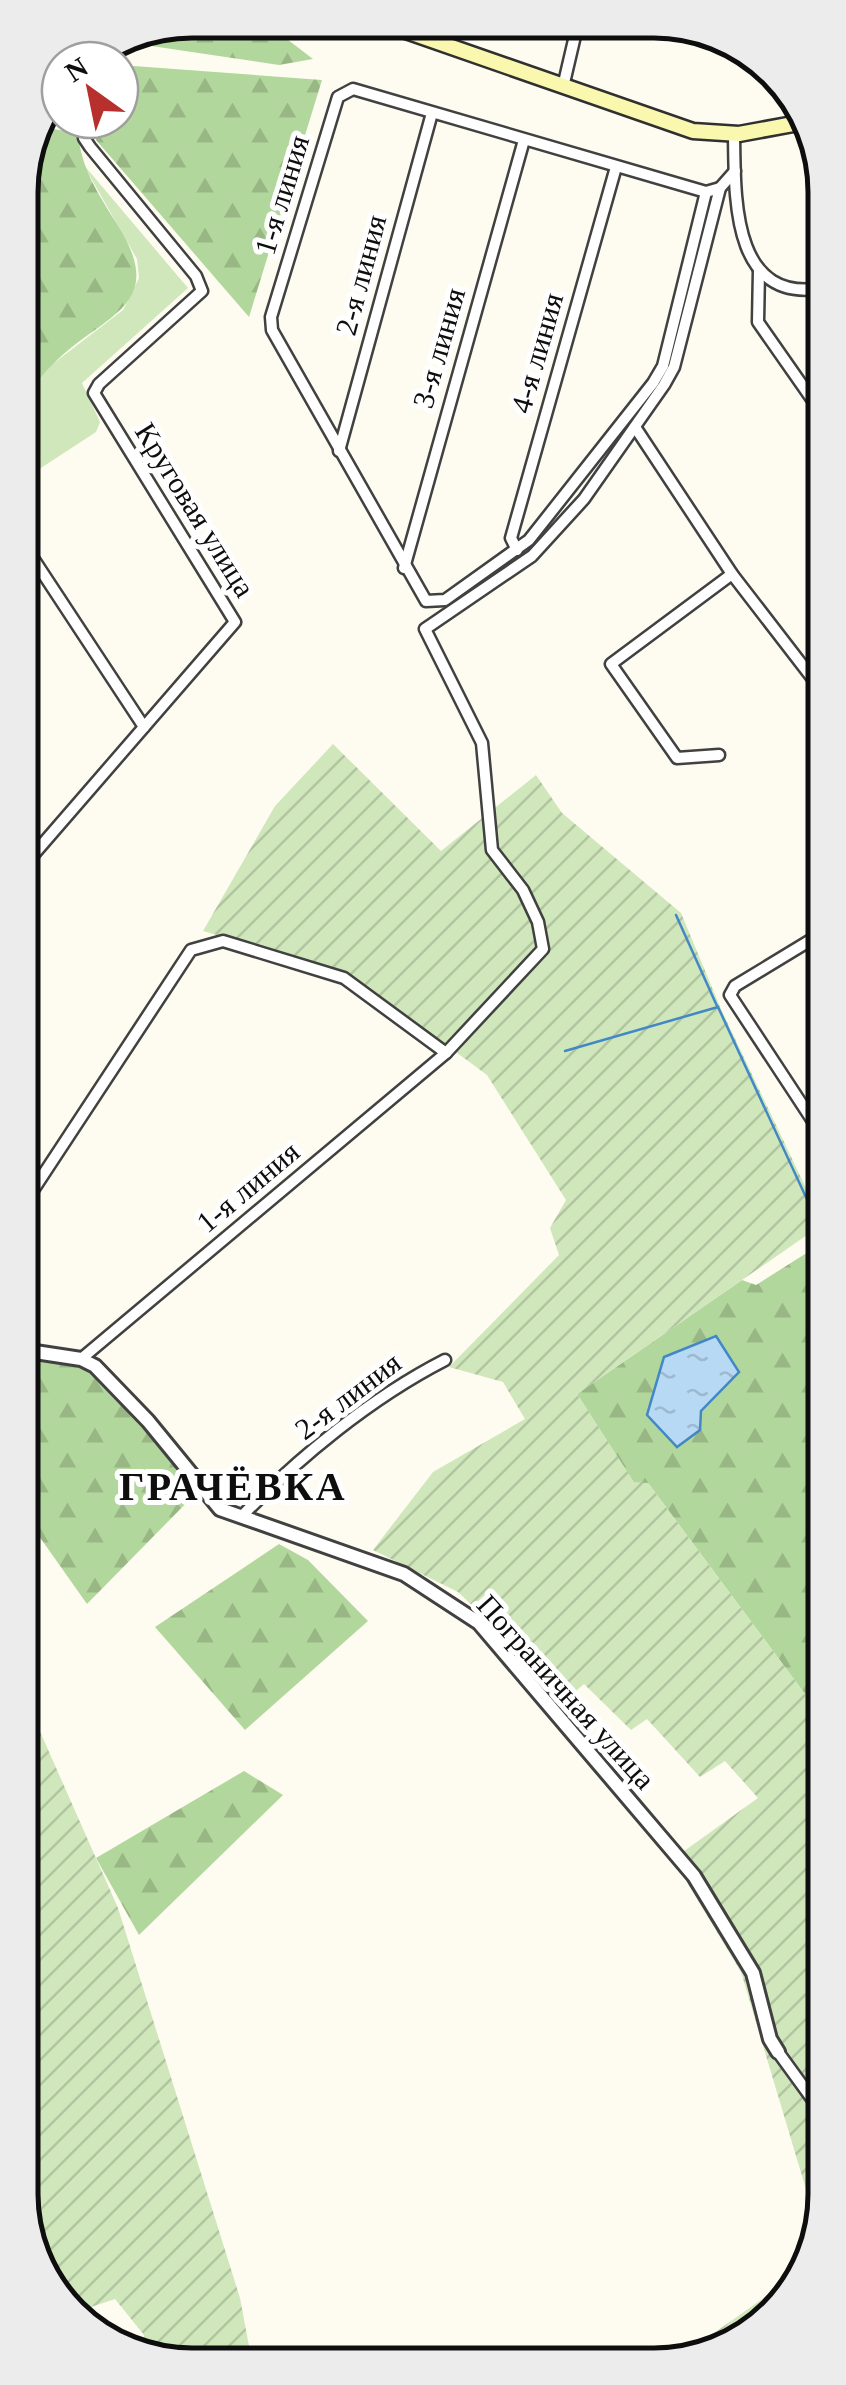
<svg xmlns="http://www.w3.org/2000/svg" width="846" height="2385" viewBox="0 0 846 2385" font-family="'Times New Roman',serif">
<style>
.grass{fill:#cfe7bb}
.forest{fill:url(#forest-firs);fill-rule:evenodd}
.garden{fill:url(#garden-furrows)}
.water{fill:url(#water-ripples);stroke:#4388c6;stroke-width:2.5}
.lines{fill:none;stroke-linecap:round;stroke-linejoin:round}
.stream{stroke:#4388c6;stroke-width:2.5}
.minor-casing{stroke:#414141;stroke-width:15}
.tertiary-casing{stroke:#414141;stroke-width:18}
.secondary-casing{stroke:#303030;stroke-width:19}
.minor{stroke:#fff;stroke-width:10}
.tertiary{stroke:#fff;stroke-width:12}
.secondary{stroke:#faf7af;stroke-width:14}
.labels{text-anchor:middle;stroke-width:10;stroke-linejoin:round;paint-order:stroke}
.street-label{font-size:30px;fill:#0e0e0e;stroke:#fff}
.district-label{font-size:40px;font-weight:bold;letter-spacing:2.5px;fill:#0e0e0e;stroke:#fff}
.rim{fill:none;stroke:#0e0e0e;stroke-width:5}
</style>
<defs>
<pattern id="forest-firs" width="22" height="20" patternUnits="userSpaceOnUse" patternTransform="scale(2.5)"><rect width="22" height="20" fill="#b2d79c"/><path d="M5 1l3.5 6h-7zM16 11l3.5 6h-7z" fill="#98b785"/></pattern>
<pattern id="garden-furrows" width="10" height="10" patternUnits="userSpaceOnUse" patternTransform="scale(2.5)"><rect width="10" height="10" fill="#cfe7bb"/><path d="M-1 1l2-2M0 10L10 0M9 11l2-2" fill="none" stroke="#b1c5a0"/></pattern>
<pattern id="water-ripples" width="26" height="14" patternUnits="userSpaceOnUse" patternTransform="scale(2.5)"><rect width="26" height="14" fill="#b8d9f3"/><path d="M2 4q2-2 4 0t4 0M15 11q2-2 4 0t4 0" fill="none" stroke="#9db9cf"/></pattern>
</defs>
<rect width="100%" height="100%" fill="#fefcf0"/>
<polygon class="grass" points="83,164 188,288 82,383 100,422 96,432 21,481 21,400 54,363 123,310 139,278 137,259"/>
<g class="forest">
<polygon points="192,20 262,20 313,59 279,65 131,43"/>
<polygon points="120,65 322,80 249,317 96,140 98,120 120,120"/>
<path d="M 35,126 L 78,133 C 81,169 99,195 117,224 C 168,305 108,312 57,360 C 45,372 33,387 21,400 L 20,180 Z"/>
<path d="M 824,1242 L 825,1721 L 648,1483 L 634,1483 L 577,1394 L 742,1280 L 756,1285 ZM 716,1336 L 738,1372 L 701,1411 Z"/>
<polygon points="22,1354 81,1359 202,1487 87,1604 22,1512"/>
<polygon points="279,1544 308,1560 368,1621 245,1730 155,1627"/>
<polygon points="244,1771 283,1795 139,1935 96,1858"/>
</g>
<g class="garden">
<polygon points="333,744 441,851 536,775 562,813 681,913 721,1009 823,1224 577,1394 634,1482 648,1483 825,1721 826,2204 817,2226 741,1972 673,1859 758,1798 725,1761 700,1777 647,1719 631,1730 584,1684 559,1706 494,1626 458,1592 373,1550 433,1472 525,1419 503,1382 449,1367 559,1255 550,1228 566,1200 487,1075 441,1041 348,973 203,931 275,806"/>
<polygon points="23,1693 118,1908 240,2298 252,2362 158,2362 144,2354 144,2335 115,2299 70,2314 23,2227"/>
<polygon points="796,2275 784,2306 688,2362 673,2362"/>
</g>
<polygon class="water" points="716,1336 739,1372 701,1411 700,1430 677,1447 647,1415 664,1357"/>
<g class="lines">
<g class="stream">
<polyline points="676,915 717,1006"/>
<polyline points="565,1051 718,1007 817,1221"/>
</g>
<defs>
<g id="minor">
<polyline points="92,60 93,57"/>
<polyline points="563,87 578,23"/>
<path d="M 734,134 C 735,197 731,304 823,288"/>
<polyline points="706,192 663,366 653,383 529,540 445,600 426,601 272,330 271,317 338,97 353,89 706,192 720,188"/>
<polyline points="759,270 758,322 823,415"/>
<polyline points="635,427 732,574 823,692"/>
<polyline points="339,451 432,113"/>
<polyline points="21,540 144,727"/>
<polyline points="517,550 511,538 616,167"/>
<polyline points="404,568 524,140"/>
<polyline points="719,755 677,758 611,664 732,574"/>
<polyline points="21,869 235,622 94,393 99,384 202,291 196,276 90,147 84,138 88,120"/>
<polyline points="824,932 735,986 730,995 824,1138"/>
<polyline points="812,939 824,957"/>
<polyline points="22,1207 191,950 223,941 344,978 446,1053"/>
<polyline points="81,1359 446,1053 543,949 538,922 523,890 492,850 482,743 425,629 532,556 584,499 664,385 674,367 720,188 735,171"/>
<path d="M 241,1517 C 299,1457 371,1398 445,1360"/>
<polyline points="778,2052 826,2118"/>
</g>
<polyline id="tertiary" points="22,1350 81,1359 95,1366 148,1421 220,1509 404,1574 479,1623 694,1876 753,1973 770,2039 778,2052"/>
<polyline id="secondary" points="377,21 693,131 739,134 804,122"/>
</defs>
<use href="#minor" class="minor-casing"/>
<use href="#tertiary" class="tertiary-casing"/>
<use href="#secondary" class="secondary-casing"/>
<use href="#minor" class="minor"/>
<use href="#tertiary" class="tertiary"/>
<use href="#secondary" class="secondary"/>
</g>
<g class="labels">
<g class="street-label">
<text transform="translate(282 195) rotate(-73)" y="10">1-я линия</text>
<text transform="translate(361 275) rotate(-75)" y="10">2-я линия</text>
<text transform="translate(439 348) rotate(-74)" y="10">3-я линия</text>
<text transform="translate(537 353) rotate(-74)" y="10">4-я линия</text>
<text transform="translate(195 510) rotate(58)" y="10">Круговая улица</text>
<text transform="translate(248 1187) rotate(-40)" y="10">1-я линия</text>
<text transform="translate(348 1396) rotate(-37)" y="10">2-я линия</text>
<text transform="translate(566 1692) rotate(48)" y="10">Пограничная улица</text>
</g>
<g class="district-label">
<text x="233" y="1500">ГРАЧЁВКА</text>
</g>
</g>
<path d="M0 0H846V2385H0ZM192 38H654A154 154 0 0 1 808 192V2194A154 154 0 0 1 654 2348H192A154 154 0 0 1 38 2194V192A154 154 0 0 1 192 38Z" fill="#ececec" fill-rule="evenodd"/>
<path class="rim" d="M192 38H654A154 154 0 0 1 808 192V2194A154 154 0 0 1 654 2348H192A154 154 0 0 1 38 2194V192A154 154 0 0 1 192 38Z"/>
<g transform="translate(90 90) rotate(327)"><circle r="48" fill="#ffffff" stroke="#9f9f9f" stroke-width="2.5"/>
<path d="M0-8L18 38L0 25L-18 38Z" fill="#b7302d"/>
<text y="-15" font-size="28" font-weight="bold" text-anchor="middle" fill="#0e0e0e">N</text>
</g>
</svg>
